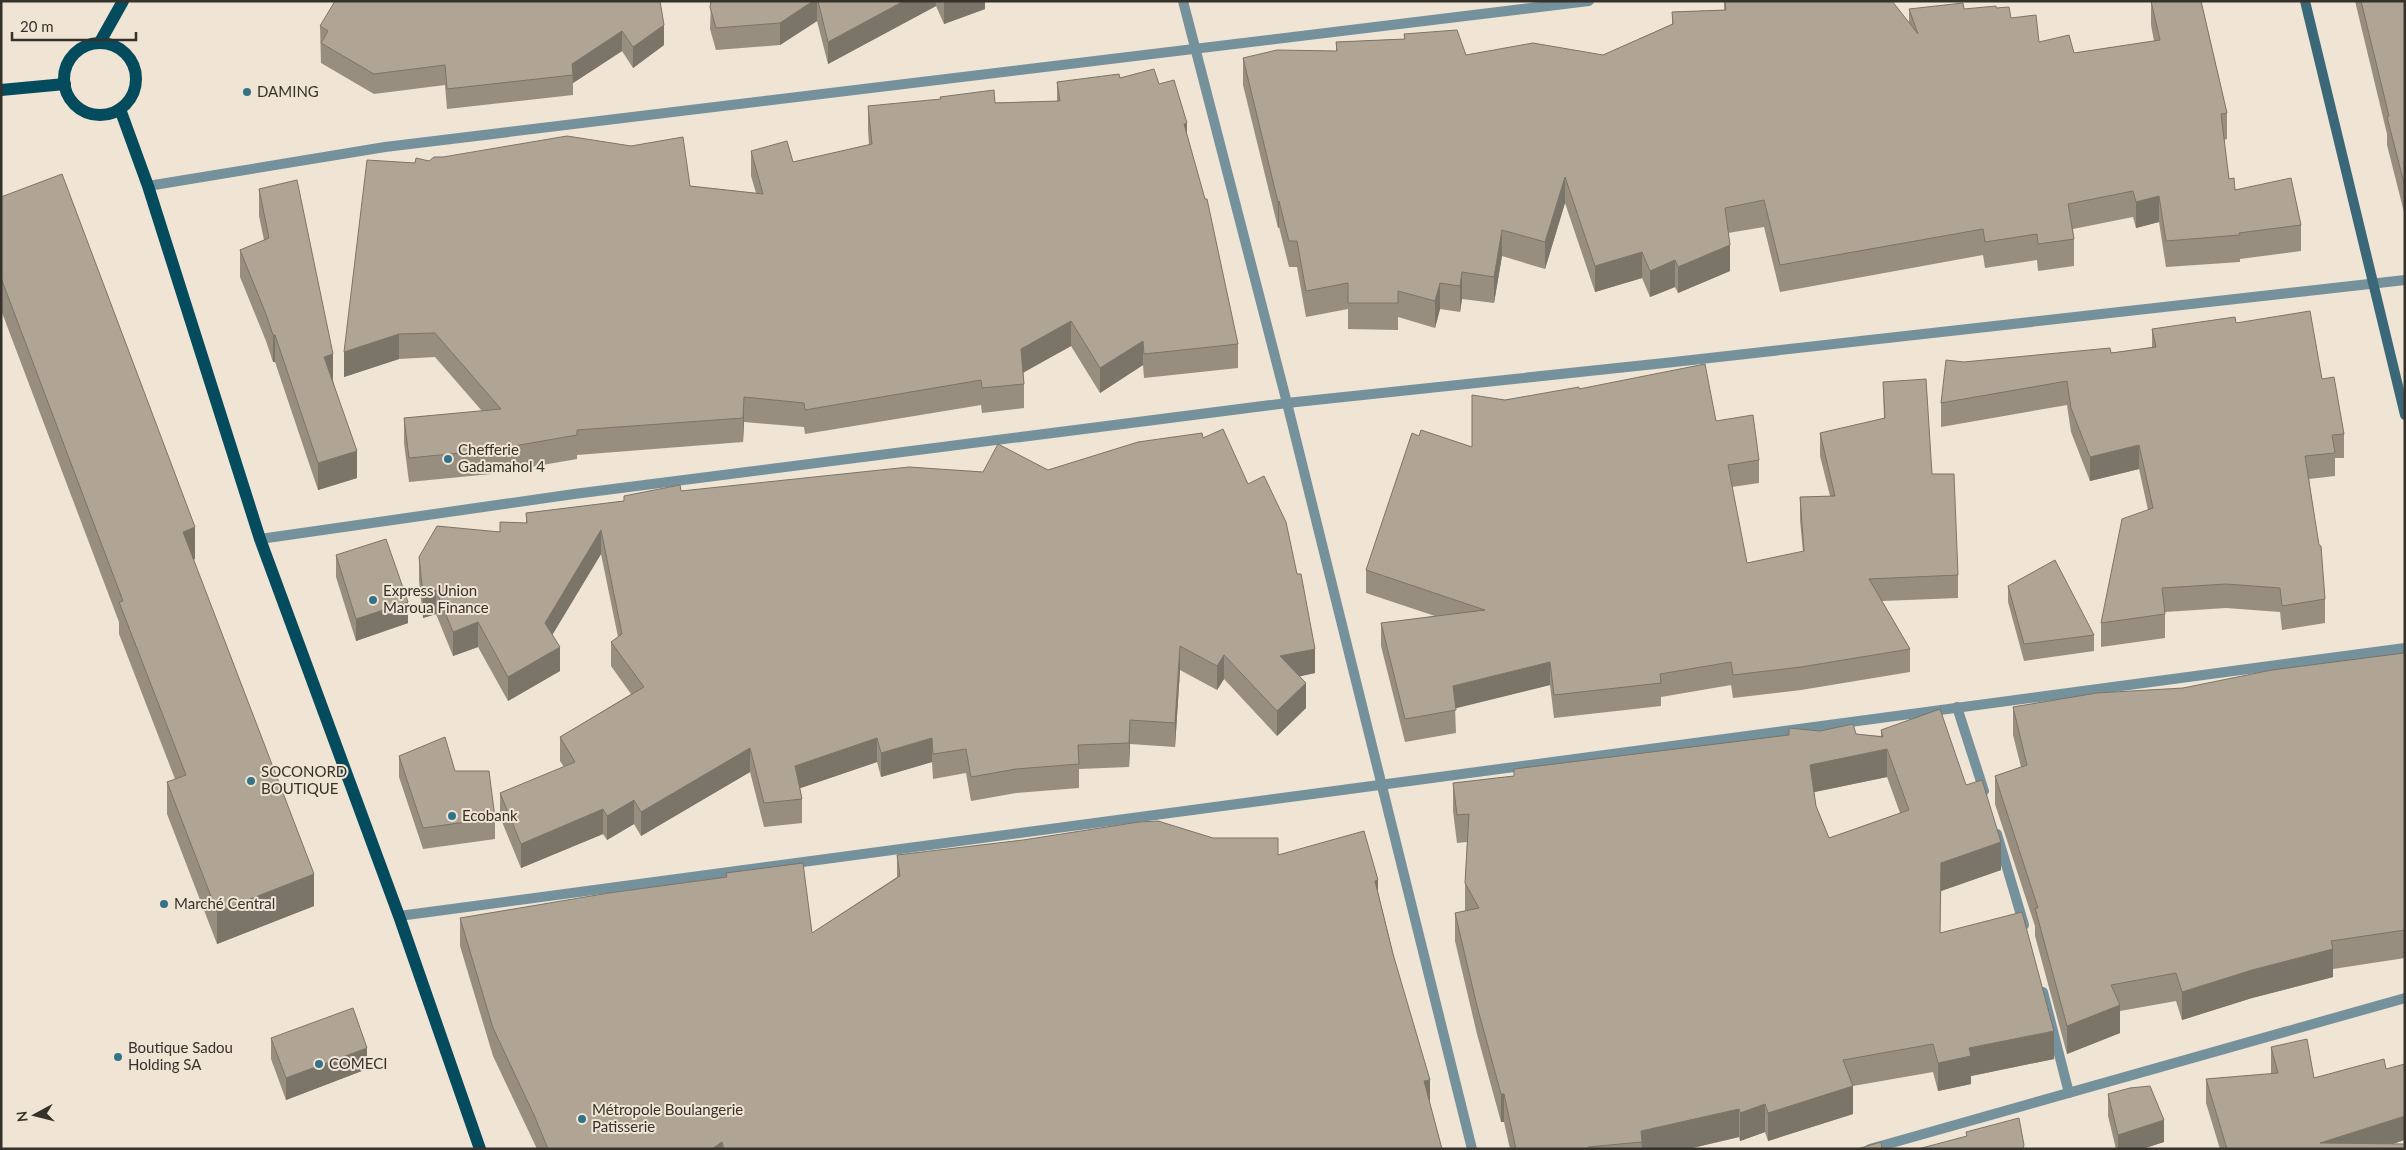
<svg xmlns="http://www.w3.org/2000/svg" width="2406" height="1150" viewBox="0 0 2406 1150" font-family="Lato,sans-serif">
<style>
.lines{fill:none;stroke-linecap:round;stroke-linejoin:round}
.street{stroke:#74919c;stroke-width:10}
.secondary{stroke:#3b6878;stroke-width:10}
.primary{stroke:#054b5e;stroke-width:12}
.wall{fill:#978e80;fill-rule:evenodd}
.shaded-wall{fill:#7b7468}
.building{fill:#b0a595;stroke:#7b7468;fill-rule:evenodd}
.poi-dot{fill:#337287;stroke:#f0e4d4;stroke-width:2}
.labels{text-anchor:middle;stroke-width:4;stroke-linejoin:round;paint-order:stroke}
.poi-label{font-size:15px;fill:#35312b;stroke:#f0e4d4;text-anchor:start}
</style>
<rect width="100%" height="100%" fill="#f0e4d4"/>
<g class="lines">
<g class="street">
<polyline points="1183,1 1287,403 1472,1149"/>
<polyline points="148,186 385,147 1589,1"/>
<polyline points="260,539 574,494 1287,403 1674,362 2405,280"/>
<polyline points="1957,707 1984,791"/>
<polyline points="1997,834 2024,925"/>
<polyline points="399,916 2405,648"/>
<polyline points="2043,992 2069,1093"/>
<polyline points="1870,1149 2405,998"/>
</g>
<polyline class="secondary" points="2305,1 2405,415"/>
<g class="primary">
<polyline points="100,42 123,1"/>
<circle cx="100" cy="79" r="36"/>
<polyline points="1,90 65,84"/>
<polyline points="120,109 148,186 260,539 399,916 480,1149"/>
</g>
</g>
<g class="wall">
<polygon points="660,1 664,45 633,68 622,51 573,83 573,95 447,109 445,85 374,94 321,63 320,26"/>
<polygon points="711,1 985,1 985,9 944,24 936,6 828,64 817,21 780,45 716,50 710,29"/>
<polygon points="1724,1 1909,23 1909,9 1964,9 1996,8 2011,18 2039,42 2074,53 2154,41 2151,25 2151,1 2201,1 2227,113 2227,139 2224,140 2229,179 2235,190 2301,225 2301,251 2240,259 2240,262 2166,267 2159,222 2136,228 2133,217 2073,229 2074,239 2074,266 2038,271 2037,260 1985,268 1983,255 1780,292 1764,227 1728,233 1730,271 1678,293 1675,287 1650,297 1642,278 1595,292 1565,203 1545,269 1502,256 1494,303 1462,299 1460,312 1440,309 1435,328 1398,317 1398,330 1348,329 1348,309 1306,317 1297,267 1289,267 1279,227 1278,228 1243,85 1243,58 1336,51 1336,42 1404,39 1404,34 1466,55 1603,55 1672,24 1672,12 1724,10"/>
<polygon points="2355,1 2405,1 2405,216 2387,145 2387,134"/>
<polygon points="1120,78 1159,84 1187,135 1238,344 1238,368 1144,378 1143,365 1100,393 1071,346 1023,372 1024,384 1024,408 982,413 981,405 805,434 804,427 744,422 743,442 577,455 577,459 491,474 409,482 404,443 404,418 482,411 435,357 399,359 344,377 415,163 429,161 690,186 756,193 751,176 751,151 793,162 869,145 868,130 868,106 1057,101 1057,82"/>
<polygon points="259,189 333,380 357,478 318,490 275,362 273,362 266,341 240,277 240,250 264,240 259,216"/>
<polygon points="1,197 195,559 193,560 314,906 217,944 167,814 167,782 175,779 119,634 119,622 1,310"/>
<polygon points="2236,323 2322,379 2344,434 2344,458 2335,458 2335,476 2309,479 2325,599 2325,623 2282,630 2280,612 2226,608 2165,612 2165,638 2101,647 2101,623 2148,510 2139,469 2090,481 2071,432 2067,405 1941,427 1941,403 1964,362 2111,353 2152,347 2152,329"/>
<polygon points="1883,382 1932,474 1958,575 1958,598 1882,601 1910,649 1910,672 1801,690 1733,698 1731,685 1661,697 1661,706 1554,718 1550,685 1455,708 1456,733 1405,742 1381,646 1381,623 1435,616 1366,593 1366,570 1419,436 1472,447 1505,400 1579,389 1716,421 1759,460 1759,483 1732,487 1747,563 1803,552 1800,520 1800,497 1830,496 1820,456 1820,433 1884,419"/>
<polygon points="1203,438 1315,673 1299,676 1306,708 1277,736 1224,679 1217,690 1180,670 1175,747 1130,744 1129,767 1079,769 1079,788 1016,793 971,801 966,773 933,779 932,762 881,777 877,762 800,788 802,799 802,823 764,827 750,772 641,836 634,824 607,840 603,834 521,868 500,817 500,793 564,767 560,761 560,737 631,694 611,666 611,642 618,637 601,554 552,635 560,671 508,701 478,647 453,656 436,614 423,618 419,581 419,557 526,523 526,513 624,501 681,491 983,472 1048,470"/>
<polygon points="336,555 408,623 356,641 336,577"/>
<polygon points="2008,586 2094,635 2094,651 2024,661 2008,602"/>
<polygon points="2404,653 2405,958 2333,969 2333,977 2252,998 2182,1020 2176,1001 2120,1011 2120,1033 2067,1054 2035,936 2035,926 1995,804 1995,776 2021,767 2013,735 2013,707 2183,688"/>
<path d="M 1881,730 L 1966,785 L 2001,870 L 1941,891 L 1940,933 L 2054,1059 L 1971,1076 L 1971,1084 L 1938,1091 L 1933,1072 L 1853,1086 L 1853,1114 L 1768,1141 L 1765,1132 L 1740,1141 L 1739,1137 L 1688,1149 L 1510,1149 L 1504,1122 L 1501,1122 L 1477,1034 L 1455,941 L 1455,913 L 1465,911 L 1465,883 L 1467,842 L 1457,843 L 1453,811 L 1453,783 L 1514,776 L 1514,769 L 1856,734 L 1881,736 ZM 1887,777 L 1900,813 L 1829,838 L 1816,806 L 1814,792 Z"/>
<polygon points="399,756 455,771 495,818 495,839 423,849 399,777"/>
<polygon points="1213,838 1278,855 1378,892 1430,1104 1442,1149 537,1149 493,1056 460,946 460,918 726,877 726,873 812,933 897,877 897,855"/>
<polygon points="271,1038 367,1069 286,1100 271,1059"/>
<polygon points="2271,1047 2314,1078 2394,1144 2405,1149 2220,1149 2206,1103 2206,1079 2271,1074"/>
<polygon points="2108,1094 2164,1142 2142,1149 2116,1149 2108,1116"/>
</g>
<g class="shaded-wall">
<polygon points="813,1 817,1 817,21 780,45 780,23"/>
<polygon points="904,1 936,1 936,6 828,64 828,42"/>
<polygon points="947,1 985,1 985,9 944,24 944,2"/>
<polygon points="664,25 664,45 633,68 633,47"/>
<polygon points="622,31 622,51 573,83 572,64"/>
<polygon points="1187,123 1187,147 1184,124"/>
<polygon points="1565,177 1565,203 1545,269 1545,242"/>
<polygon points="2159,196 2159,222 2136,228 2136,202"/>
<polygon points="1279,201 1279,227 1278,228 1278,202"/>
<polygon points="1502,230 1502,256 1494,303 1494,277"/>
<polygon points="1730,245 1730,271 1678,293 1678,267"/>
<polygon points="1642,252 1642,278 1595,292 1595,266"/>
<polygon points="1675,260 1675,287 1650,297 1650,271"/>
<polygon points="1462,272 1462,299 1460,312 1460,286"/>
<polygon points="1440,283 1440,309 1435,328 1435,301"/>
<polygon points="1071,321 1071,346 1021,374 1021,349"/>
<polygon points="399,334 399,359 344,377 344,352"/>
<rect x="273" y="335" width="2" height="27"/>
<polygon points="1143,341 1143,365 1100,393 1100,368"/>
<polygon points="333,354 333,380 324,383 324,357"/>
<polygon points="744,397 744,422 743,442 743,418"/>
<polygon points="2139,445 2139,469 2090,481 2090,457"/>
<polygon points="357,451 357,478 318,490 318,463"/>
<polygon points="195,527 195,559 183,564 183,532"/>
<polygon points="601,530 601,554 545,647 545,623"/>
<polygon points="436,590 436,614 423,618 423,594"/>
<polygon points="408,602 408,623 356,641 356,619"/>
<polygon points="478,622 478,647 453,656 453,632"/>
<polygon points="1180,646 1180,670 1175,747 1175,723"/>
<polygon points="560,647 560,671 508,701 508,677"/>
<polygon points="1315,649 1315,673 1280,681 1280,656"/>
<polygon points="1224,655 1224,679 1217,690 1217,666"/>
<polygon points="1550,662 1550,685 1453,709 1453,686"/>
<polygon points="1306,683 1306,708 1277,736 1277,711"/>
<polygon points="1130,720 1130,744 1129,767 1129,743"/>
<polygon points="877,738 877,762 795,790 795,766"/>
<polygon points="932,738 932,762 881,777 881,753"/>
<polygon points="750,748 750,772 641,836 641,812"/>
<polygon points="1887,749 1887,777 1810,793 1810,765"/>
<polygon points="634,800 634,824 607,840 607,816"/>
<polygon points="603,809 603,834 521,868 521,844"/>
<polygon points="2001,842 2001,870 1941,891 1941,863"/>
<polygon points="314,874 314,906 217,944 217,912"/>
<polygon points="1378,880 1378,908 1375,881"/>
<polygon points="2333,949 2333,977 2252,998 2182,1020 2182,992 2252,970"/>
<polygon points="2120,1005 2120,1033 2067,1054 2067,1026"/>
<polygon points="2054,1031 2054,1059 1971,1076 1971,1084 1938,1091 1938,1063 1969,1048"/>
<polygon points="367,1048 367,1069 286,1100 286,1078"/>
<polygon points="1430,1080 1430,1107 1424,1081"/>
<polygon points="1853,1086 1853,1114 1768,1141 1768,1113"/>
<rect x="1501" y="1094" width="3" height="28"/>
<polygon points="1765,1104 1765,1132 1740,1141 1740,1113"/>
<polygon points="1739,1109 1739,1137 1688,1149 1642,1149 1641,1131"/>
<polygon points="2405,1116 2405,1140 2378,1149 2320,1143"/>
<polygon points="2164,1120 2164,1142 2142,1149 2118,1149 2118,1135"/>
<polygon points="722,1142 722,1149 712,1149"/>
</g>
<g class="building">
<polygon points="335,1 660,1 664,25 633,47 622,31 572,64 573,75 447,89 445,65 374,74 321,43 328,31 320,26"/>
<polygon points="711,1 813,1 780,23 716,28 710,7"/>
<polygon points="818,1 904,1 828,42"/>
<polygon points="1725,1 1892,1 1918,34 1909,9 1963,3 1964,9 1996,6 1996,8 2009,7 2011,18 2036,15 2039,42 2069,35 2074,53 2160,40 2151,1 2201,1 2227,113 2221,114 2229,179 2234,178 2235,190 2291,178 2301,225 2239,233 2240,235 2166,241 2159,196 2136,202 2133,191 2068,204 2074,239 2038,244 2037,234 1985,242 1983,229 1780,265 1764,200 1725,208 1730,245 1678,267 1675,260 1650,271 1642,252 1595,266 1565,177 1545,242 1502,230 1494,277 1462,272 1460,286 1440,283 1435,301 1398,291 1398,303 1348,303 1348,283 1306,291 1297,241 1289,241 1279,201 1278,202 1243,58 1277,50 1337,51 1336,42 1405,39 1404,34 1457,30 1466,55 1533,43 1603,55 1673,24 1672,12 1726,10"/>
<polygon points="2361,1 2405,1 2405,187 2387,117 2389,116"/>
<polygon points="1154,69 1159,84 1174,80 1187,123 1184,124 1205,199 1207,199 1238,344 1144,354 1143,341 1100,368 1071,321 1021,349 1024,384 982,388 981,380 805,410 804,403 744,397 743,418 577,430 577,435 491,450 409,458 404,418 501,409 435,333 399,334 344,352 367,160 415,163 416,158 429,161 434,157 443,157 567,136 631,146 683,137 690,186 763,194 751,151 787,141 793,162 872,144 868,106 941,99 940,97 994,90 995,103 1060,101 1057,82 1119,74 1120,78"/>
<polygon points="62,174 195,527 183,532 314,874 217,912 167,782 186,775 119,602 123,601 1,278 1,197"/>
<polygon points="297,180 333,354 324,357 357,451 318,463 275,335 273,335 266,314 240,250 269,238 259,189"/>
<polygon points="2310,311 2322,379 2334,377 2344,434 2332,435 2335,453 2305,456 2319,545 2321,546 2325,599 2282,606 2280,588 2226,584 2162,588 2165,614 2101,623 2122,519 2153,508 2139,445 2090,457 2071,408 2067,381 1941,403 1946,360 1964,362 2110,348 2111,353 2156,347 2152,329 2235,317 2236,323"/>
<polygon points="1705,364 1716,421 1753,415 1759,460 1728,465 1747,563 1804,551 1800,497 1835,496 1820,433 1885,418 1883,382 1926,379 1932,474 1954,474 1958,575 1869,579 1910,649 1801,667 1733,675 1731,662 1660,674 1661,683 1554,695 1550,662 1453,686 1456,710 1405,719 1381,623 1485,610 1366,570 1412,433 1419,436 1421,430 1472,447 1472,395 1505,400 1579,387 1579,389"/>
<polygon points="1223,429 1248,484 1264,476 1286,522 1297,574 1301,574 1315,649 1280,656 1306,683 1277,711 1224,655 1217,666 1180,646 1175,723 1130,720 1129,743 1078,745 1079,764 1016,769 971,777 966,749 933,754 932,738 881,753 877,738 795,766 802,799 764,803 750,748 641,812 634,800 607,816 603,809 521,844 500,793 575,762 560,737 644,687 611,642 622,634 601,530 545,623 560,647 508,677 478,622 453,632 436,590 423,594 419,557 437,526 500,532 500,522 527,523 526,513 624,501 624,496 680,485 681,491 909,467 983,472 998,444 1048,470 1138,442 1202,433 1203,438"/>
<polygon points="386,539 408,602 356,619 336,555"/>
<polygon points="2055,560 2094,635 2024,644 2008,586"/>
<polygon points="2404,653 2405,658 2405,930 2331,941 2333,949 2252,970 2182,992 2176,973 2111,985 2120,1005 2067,1026 2035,908 2038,908 1995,776 2027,765 2013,707 2097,693 2183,688 2272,670"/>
<path d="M 1940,709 L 1966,785 L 1982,780 L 2001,842 L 1941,863 L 1940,933 L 2022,912 L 2054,1031 L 1969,1048 L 1971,1056 L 1938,1063 L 1933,1044 L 1843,1060 L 1853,1086 L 1768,1113 L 1765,1104 L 1740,1113 L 1739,1109 L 1641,1131 L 1642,1142 L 1588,1147 L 1588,1149 L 1516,1149 L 1504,1094 L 1501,1094 L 1477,1006 L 1455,913 L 1479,908 L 1465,883 L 1469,814 L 1457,815 L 1453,783 L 1514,776 L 1514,769 L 1789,735 L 1789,728 L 1820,731 L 1853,724 L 1856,734 L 1883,737 L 1881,730 ZM 1887,749 L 1909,810 L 1829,838 L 1816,806 L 1810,765 Z"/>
<polygon points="445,737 455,771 489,771 495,818 423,828 399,756"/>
<polygon points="1158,821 1213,838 1278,838 1278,855 1364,831 1378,880 1375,881 1393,954 1430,1080 1424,1081 1442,1149 724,1149 722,1142 712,1149 548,1149 534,1115 493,1028 460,918 609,893 727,877 726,873 803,863 812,933 900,876 897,855 1023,840 1139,822"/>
<polygon points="353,1008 367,1048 286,1078 271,1038"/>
<polygon points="2307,1039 2314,1078 2384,1059 2386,1069 2405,1064 2405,1116 2320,1143 2405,1144 2405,1149 2227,1149 2206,1079 2278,1073 2271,1047"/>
<polygon points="2150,1086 2164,1120 2118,1135 2108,1094 2130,1088"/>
<polygon points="2019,1118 2024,1145 2023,1149 1918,1149 1967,1136 1966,1132"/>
<polygon points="1881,1142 1882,1149 1857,1149"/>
</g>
<g class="poi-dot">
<circle cx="247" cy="92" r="5"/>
<circle cx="448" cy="459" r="5"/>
<circle cx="373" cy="600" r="5"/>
<circle cx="251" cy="781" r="5"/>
<circle cx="452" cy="816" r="5"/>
<circle cx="164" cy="904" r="5"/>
<circle cx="118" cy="1057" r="5"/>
<circle cx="319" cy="1064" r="5"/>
<circle cx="582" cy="1119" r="5"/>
</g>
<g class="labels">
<g class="poi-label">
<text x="257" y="97">DAMING</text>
<text x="458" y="455">Chefferie<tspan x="458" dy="17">Gadamahol 4</tspan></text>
<text x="383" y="596">Express Union<tspan x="383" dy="17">Maroua Finance</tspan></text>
<text x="261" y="777">SOCONORD<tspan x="261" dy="17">BOUTIQUE</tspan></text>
<text x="462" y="821">Ecobank</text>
<text x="174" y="909">Marché Central</text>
<text x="128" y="1053">Boutique Sadou<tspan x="128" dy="17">Holding SA</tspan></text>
<text x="329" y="1069">COMECI</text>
<text x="592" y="1115">Métropole Boulangerie<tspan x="592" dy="17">Patisserie</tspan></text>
</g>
</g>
<rect width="2406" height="1150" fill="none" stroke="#35312b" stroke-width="5"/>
<g transform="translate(35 1115) rotate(263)" stroke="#f0e4d4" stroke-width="4" paint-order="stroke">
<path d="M0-4L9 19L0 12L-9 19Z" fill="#35312b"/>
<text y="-8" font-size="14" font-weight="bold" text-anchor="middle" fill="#35312b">N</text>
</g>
<path d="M12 32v8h124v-8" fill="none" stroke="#35312b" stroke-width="2.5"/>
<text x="20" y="32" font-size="15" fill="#35312b" stroke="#f0e4d4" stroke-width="4" paint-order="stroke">20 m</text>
</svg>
